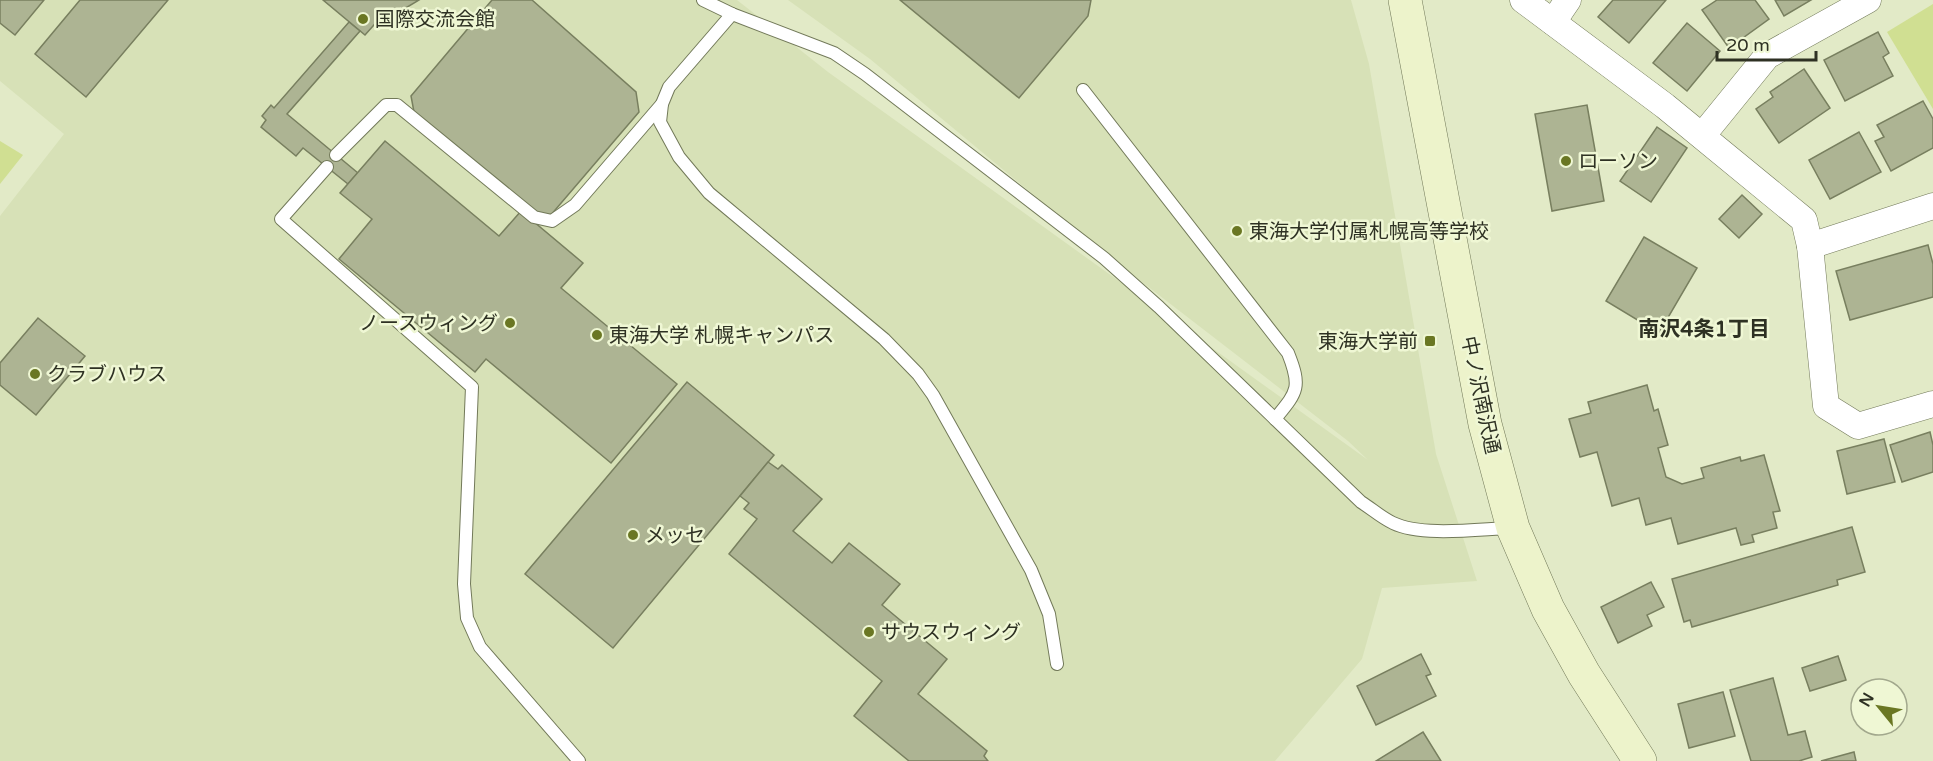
<svg xmlns="http://www.w3.org/2000/svg" width="1933" height="761" viewBox="0 0 1933 761" font-family="'Varela Round','Noto Sans JP',sans-serif">
<style>
.built{fill:#d7e1b7}
.green{fill:#d0df92}
.building{fill:#adb493;stroke:#787f5f;stroke-width:1.5}
.lines{fill:none;stroke-linecap:round;stroke-linejoin:round}
.lane-casing{stroke:#727959;stroke-width:14}
.street-casing{stroke:#727959;stroke-width:27}
.secondary-casing{stroke:#727959;stroke-width:34}
.lane{stroke:#fff;stroke-width:12}
.street{stroke:#fff;stroke-width:26}
.secondary{stroke:#edf3cb;stroke-width:33}
.poi-dot{fill:#6a7723;stroke:#eff7d4;stroke-width:2}
.labels{text-anchor:middle;stroke-width:5;stroke-linejoin:round;paint-order:stroke}
.poi-label{font-size:20px;fill:#2e3123;stroke:#eff7d4;text-anchor:start}
.street-label{font-size:20px;fill:#2e3123;stroke:#eff7d4}
.neighbourhood-label{font-size:21px;font-weight:bold;fill:#2e3123;stroke:#eff7d4}
</style>
<rect width="100%" height="100%" fill="#e2eac7"/>
<polygon class="built" points="0,0 737,0 828,72 1368,460 1348,441 1094,245 870,59 788,0 1351,0 1369,64 1436,454 1477,581 1382,588 1362,659 1275,761 0,761 0,216 64,134 0,81"/>
<g class="green">
<polygon points="1933,4 1933,109 1887,32"/>
<polygon points="0,141 23,155 0,184"/>
</g>
<g class="building">
<polygon points="0,0 44,0 15,35 0,23"/>
<polygon points="80,0 168,0 86,97 35,54"/>
<polygon points="323,0 419,0 399,12 382,16 365,35"/>
<polygon points="492,0 532,0 636,92 639,112 550,216 532,215 414,112 411,96"/>
<polygon points="900,0 1091,0 1088,16 1019,98"/>
<polygon points="1613,0 1666,0 1629,43 1598,17"/>
<polygon points="1717,0 1755,0 1769,19 1729,48 1702,10"/>
<polygon points="1775,0 1811,0 1784,16"/>
<polygon points="349,22 360,31 287,114 358,173 348,184 303,148 296,156 261,127 266,120 262,116 271,105 274,108"/>
<polygon points="1687,23 1720,51 1687,91 1653,63"/>
<polygon points="1878,32 1889,53 1883,57 1893,76 1845,101 1824,60"/>
<polygon points="1804,69 1830,108 1779,143 1756,109 1773,97 1770,92"/>
<polygon points="1923,101 1933,119 1933,148 1891,171 1875,141 1884,137 1877,125"/>
<polygon points="1587,105 1604,201 1552,211 1535,114"/>
<polygon points="1657,127 1687,148 1651,202 1620,181"/>
<polygon points="1859,132 1881,172 1830,199 1809,160"/>
<polygon points="385,141 499,236 521,211 583,263 561,288 677,384 611,463 486,359 475,372 339,259 372,219 340,193"/>
<polygon points="1742,195 1762,214 1739,238 1719,219"/>
<polygon points="1644,237 1697,268 1659,333 1606,301"/>
<polygon points="1928,245 1933,264 1933,297 1850,320 1836,271"/>
<polygon points="38,318 85,356 36,415 0,385 0,363"/>
<polygon points="687,382 774,455 613,648 525,574"/>
<polygon points="1647,385 1654,411 1658,409 1668,445 1658,448 1666,477 1682,484 1704,478 1701,468 1740,457 1741,461 1764,455 1780,511 1773,512 1777,528 1752,535 1754,542 1741,545 1736,528 1678,544 1671,518 1646,525 1639,498 1612,506 1597,452 1580,457 1569,419 1591,413 1588,402"/>
<polygon points="1930,432 1933,445 1933,472 1902,482 1890,445"/>
<polygon points="1884,439 1895,482 1847,494 1837,451"/>
<polygon points="768,462 778,469 782,465 822,499 793,531 832,563 849,543 900,584 882,605 947,659 918,694 987,751 984,756 988,761 909,761 854,716 882,681 729,554 757,519 744,509 749,503 740,496"/>
<polygon points="1852,527 1865,572 1837,580 1838,585 1692,627 1690,620 1684,622 1672,579"/>
<polygon points="1651,582 1664,607 1647,615 1652,626 1618,643 1601,607"/>
<polygon points="1421,654 1431,674 1426,676 1436,696 1376,725 1357,686"/>
<polygon points="1838,656 1846,680 1810,691 1802,668"/>
<polygon points="1773,678 1788,735 1805,731 1812,757 1799,761 1751,761 1730,690"/>
<polygon points="1723,692 1735,736 1689,748 1678,704"/>
<polygon points="1423,732 1441,761 1376,761"/>
<polygon points="1854,752 1856,761 1821,761"/>
</g>
<g class="lines">
<defs>
<g id="lane">
<path d="M 703,0 L 732,14 L 834,53 L 865,74 L 1104,258 L 1159,307 L 1361,502 C 1372,509 1382,518 1393,523 C 1422,537 1479,529 1511,528"/>
<polyline points="732,14 669,87 662,104 660,122 679,157 709,193 884,339 918,374 933,395 1031,570 1049,614 1057,664"/>
<path d="M 1083,90 L 1288,353 C 1302,388 1297,392 1275,419"/>
<polyline points="336,155 386,105 397,105 534,217 552,221 575,205 662,104"/>
<polyline points="327,167 281,219 472,387 464,584 467,618 480,647 579,761"/>
</g>
<g id="street">
<polyline points="1523,0 1665,106 1804,220 1810,246 1826,406 1858,426 1933,404"/>
<polyline points="1553,22 1568,0"/>
<polyline points="1702,136 1767,56 1868,0"/>
<polyline points="1810,246 1933,206"/>
</g>
<polyline id="secondary" points="1405,0 1485,424 1513,528 1548,609 1584,674 1640,761"/>
</defs>
<use href="#lane" class="lane-casing"/>
<use href="#street" class="street-casing"/>
<use href="#secondary" class="secondary-casing"/>
<use href="#lane" class="lane"/>
<use href="#street" class="street"/>
<use href="#secondary" class="secondary"/>
</g>
<g class="poi-dot">
<circle cx="363" cy="19" r="6"/>
<circle cx="1566" cy="161" r="6"/>
<circle cx="1237" cy="231" r="6"/>
<circle cx="510" cy="323" r="6"/>
<circle cx="597" cy="335" r="6"/>
<rect x="1424" y="335" width="12" height="12" rx="3"/>
<circle cx="35" cy="374" r="6"/>
<circle cx="633" cy="535" r="6"/>
<circle cx="869" cy="632" r="6"/>
</g>
<g class="labels">
<g class="poi-label">
<text x="375" y="26">国際交流会館</text>
<text x="1578" y="168">ローソン</text>
<text x="1249" y="238">東海大学付属札幌高等学校</text>
<text x="498" y="330" text-anchor="end">ノースウィング</text>
<text x="609" y="342">東海大学 札幌キャンパス</text>
<text x="1418" y="348" text-anchor="end">東海大学前</text>
<text x="47" y="381">クラブハウス</text>
<text x="645" y="542">メッセ</text>
<text x="881" y="639">サウスウィング</text>
</g>
<g class="street-label">
<text transform="translate(1481 395) rotate(78)" y="7">中ノ沢南沢通</text>
</g>
<g class="neighbourhood-label">
<text x="1704" y="336">南沢4条1丁目</text>
</g>
</g>
<g transform="translate(1879 707) rotate(300)"><circle r="28" fill="#eff7d4" stroke="#a2a88d" stroke-width="1.5"/>
<path d="M0-4.5L10 22L0 15L-10 22Z" fill="#6a7723"/>
<text y="-9" font-size="16" font-weight="bold" text-anchor="middle" fill="#2e3123">N</text>
</g>
<path d="M1717 51v9h99v-9" fill="none" stroke="#2e3123" stroke-width="3"/>
<text x="1726" y="51" font-size="18" fill="#2e3123" stroke="#eff7d4" stroke-width="4.5" paint-order="stroke">20 m</text>
</svg>
